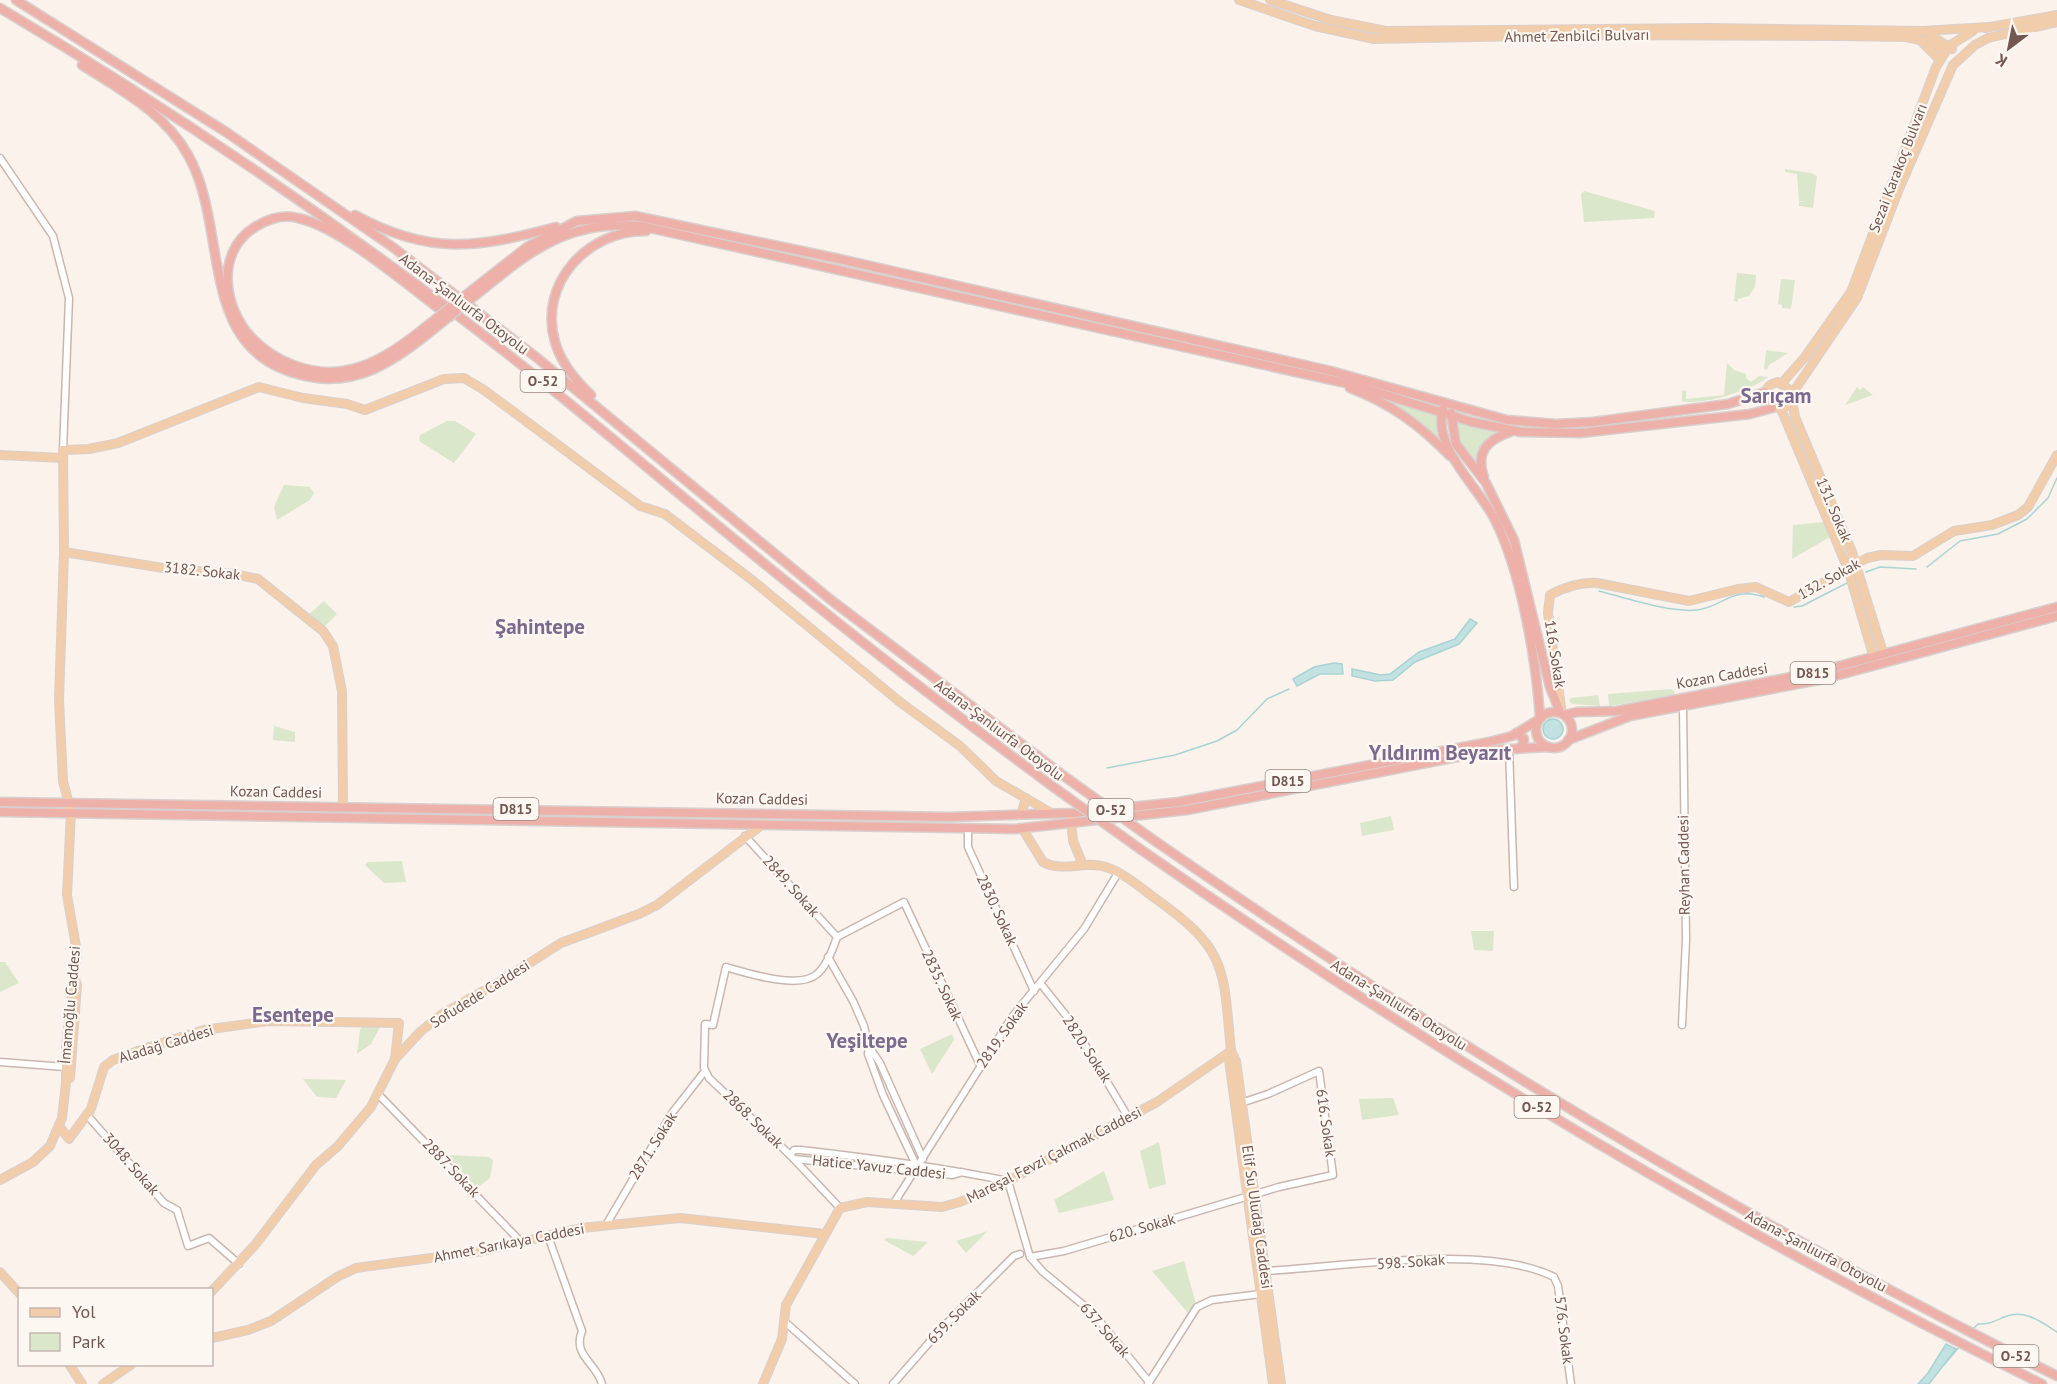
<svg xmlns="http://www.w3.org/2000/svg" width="2057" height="1384" viewBox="0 0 2057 1384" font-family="'PT Sans',sans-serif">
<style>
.green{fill:#dae7cb}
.water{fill:#c2e2e2;stroke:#a9d3d3;stroke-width:1.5}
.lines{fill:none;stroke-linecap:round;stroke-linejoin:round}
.stream{stroke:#a9d3d3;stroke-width:1.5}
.minor-casing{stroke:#c9b7af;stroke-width:9}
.major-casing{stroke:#d8d0ce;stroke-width:10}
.highway-casing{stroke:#d8d0ce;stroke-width:11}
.minor{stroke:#fff;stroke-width:6}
.major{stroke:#f1cdac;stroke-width:8}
.highway{stroke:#edb1aa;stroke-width:8}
.highway-bridge-casing{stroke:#d8d0ce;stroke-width:11;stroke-linecap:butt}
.highway-bridge{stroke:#edb1aa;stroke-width:8}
.labels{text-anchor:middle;stroke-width:4.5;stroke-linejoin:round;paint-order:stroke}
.shield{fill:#fdf7f2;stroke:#9c8881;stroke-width:1.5}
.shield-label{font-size:14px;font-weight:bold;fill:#735851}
.street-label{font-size:15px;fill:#735851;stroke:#fdf7f2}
.district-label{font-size:21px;font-weight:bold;fill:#7c698e;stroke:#fdf7f2}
</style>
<rect width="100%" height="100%" fill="#fbf2eb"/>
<g class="green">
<polygon points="1785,169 1811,173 1817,176 1813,208 1799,206 1799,202 1809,201 1799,201 1797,174 1785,172"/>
<polygon points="1584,191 1655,211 1654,218 1584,222 1581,194"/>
<polygon points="1737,273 1756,275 1755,287 1749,296 1738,299 1738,302 1734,301"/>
<polygon points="1781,279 1795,280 1791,309 1782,308 1782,305 1778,304"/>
<polygon points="1766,350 1788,353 1769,365 1767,370 1764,369"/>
<path d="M 1727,363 L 1734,370 L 1746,374 L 1746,378 L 1751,382 L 1759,376 L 1768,377 C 1752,390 1702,406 1682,401 L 1682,390 L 1686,391 L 1686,399 L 1724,395 Z"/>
<polygon points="1857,387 1860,390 1863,387 1873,395 1845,405"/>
<polygon points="1371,393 1439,414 1443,444 1409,415"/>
<path d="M 1454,420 L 1501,432 C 1484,438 1478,449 1477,466 L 1458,440 Z"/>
<polygon points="447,421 455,421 476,434 454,463 419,441 420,435"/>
<polygon points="284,485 310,487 314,493 310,500 277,520 274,507"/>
<polygon points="1824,522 1830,537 1792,559 1793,525"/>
<polygon points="324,601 337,614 323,628 308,615"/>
<polygon points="1671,689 1675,692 1673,696 1609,706 1608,694"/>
<polygon points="1598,695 1600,706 1572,704 1569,701 1571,698"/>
<polygon points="274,726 295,732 295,742 273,740"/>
<polygon points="1391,816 1394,830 1362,836 1360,823"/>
<polygon points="402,861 406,882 384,883 365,865 368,862"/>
<polygon points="1471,931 1494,931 1493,951 1474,950"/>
<polygon points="0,962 5,962 19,983 0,992"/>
<polygon points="362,1027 380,1027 371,1044 357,1054 360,1030"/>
<polygon points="952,1034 954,1040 932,1074 920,1049"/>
<polygon points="303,1079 346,1080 336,1098 317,1097"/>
<polygon points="1393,1098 1399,1115 1362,1120 1359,1099"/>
<polygon points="1159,1142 1166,1184 1149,1189 1140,1151"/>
<polygon points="446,1155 489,1157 493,1161 490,1178 477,1188"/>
<polygon points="1104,1171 1114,1200 1059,1213 1054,1200"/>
<polygon points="988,1231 966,1253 956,1241"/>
<polygon points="886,1238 887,1238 928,1242 913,1256 884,1240"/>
<polygon points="1184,1261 1196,1304 1188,1313 1152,1271"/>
</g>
<g class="water">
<polygon points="1470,619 1477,623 1459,644 1415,662 1393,680 1375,681 1352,676 1352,669 1381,675 1390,674 1419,652 1455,639"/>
<polygon points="1334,663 1342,664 1343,674 1320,674 1297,686 1293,679 1314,667"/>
<circle cx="1553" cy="729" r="10"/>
<polygon points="1946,1344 1956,1349 1929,1384 1918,1384 1928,1373"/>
</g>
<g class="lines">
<g class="stream">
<polyline points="1927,567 1960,541 1998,534 2027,519 2048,498 2057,478"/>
<polyline points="1866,572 1880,567 1916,569"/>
<path d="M 1599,591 C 1626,598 1670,613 1697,610 C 1724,607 1730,586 1764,597"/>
<polyline points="1794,607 1802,606 1847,583"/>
<polyline points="1107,768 1175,755 1217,741 1237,730 1267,699 1289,689"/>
<path d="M 1972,1330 L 1978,1324 C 1990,1324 1993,1322 2004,1317 C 2024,1308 2041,1322 2057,1332"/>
<polyline points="1944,1365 1960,1346"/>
</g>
<defs>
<g id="minor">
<polyline points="0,158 53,236 69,298 63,450"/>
<polyline points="1509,749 1514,887"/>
<polyline points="968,828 968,847 1034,991"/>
<polyline points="745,836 837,937"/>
<path d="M 837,937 C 833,949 827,966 817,974 C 799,990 747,973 726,967 L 713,1025 L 705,1024 L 704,1068 L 709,1078 L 790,1155 L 840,1208"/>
<polyline points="837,937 904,902 981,1067"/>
<polyline points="828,957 853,1001 864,1026 869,1047 880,1063 923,1159"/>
<polyline points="1041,984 1072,1023 1128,1117"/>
<polyline points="1682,1025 1686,940 1683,706"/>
<polyline points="869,1047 868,1054 883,1095 915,1163"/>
<polyline points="0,1062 65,1067"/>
<polyline points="379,1095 522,1243"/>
<polyline points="87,1115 164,1203 177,1210 188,1246 209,1238 239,1264"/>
<path d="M 790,1155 L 794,1150 L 801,1150 C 871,1158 939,1167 1008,1181 L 1030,1257 L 1043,1272 L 1093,1313 L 1149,1382"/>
<polyline points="794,1159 953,1175 962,1172"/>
<polyline points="894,1203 1012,1017 1084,929 1118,873"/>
<polyline points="606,1225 672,1113 705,1071"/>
<path d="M 548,1236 L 582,1331 C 572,1356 597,1363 602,1384"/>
<polyline points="1030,1257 1064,1251 1279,1187 1333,1175 1319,1071 1268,1094 1241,1103"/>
<path d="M 1265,1271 C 1342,1267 1487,1243 1554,1277 L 1558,1286 L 1571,1384"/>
<polyline points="784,1321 855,1384"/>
<polyline points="893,1384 941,1329 1014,1256 1020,1254"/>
<polyline points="1148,1384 1197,1307 1212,1300 1261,1294"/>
</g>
<g id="major">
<polyline points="1239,0 1315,26 1374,39 1573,35 1840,36 1906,37 1930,42 1945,50"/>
<polyline points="1270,0 1331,20 1386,31 1706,28 1923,31 1988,27"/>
<polyline points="1985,28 2057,15"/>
<polyline points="1927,33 1952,49"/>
<polyline points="1921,41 1940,60"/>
<polyline points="1782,383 1805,357 1851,292 1936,67 1949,46 1973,31"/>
<polyline points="1792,394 1857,298 1899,189 1953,65 1975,45 1988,38 2057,22"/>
<path d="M 1791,401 L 1785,407 L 1772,408 C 1760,399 1764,385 1778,382 L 1790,390 L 1795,417 L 1852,552 L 1884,656"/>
<polyline points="1781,409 1848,569 1874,658"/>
<polyline points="0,455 63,458"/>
<polyline points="64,552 163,568 234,574 258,579 323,631 333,646 342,691 343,807"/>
<path d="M 1562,714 L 1548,613 L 1550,595 C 1564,587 1582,582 1597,583 L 1689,601 L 1738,589 L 1756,587 L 1789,602 L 1867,558 L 1881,555 L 1913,556 L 1954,531 L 1992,525 L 2018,515 L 2028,507 L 2057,455"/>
<polyline points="1021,815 1026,798"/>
<polyline points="1071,821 1073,841 1083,865"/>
<path d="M 1022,828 L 1043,862 C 1063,873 1085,860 1106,867 C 1124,873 1141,888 1156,899 C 1228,950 1223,968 1231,1051 L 1229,1060 L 1273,1384"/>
<polyline points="1231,1051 1236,1061 1281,1384"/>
<polyline points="70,1078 77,985 75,979"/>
<polyline points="59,1126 69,1139 91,1109 104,1067 113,1060 149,1047 204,1030 268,1021 399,1023 395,1059"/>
<polyline points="0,1180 33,1162 50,1146 62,1118 66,1083 66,1047 77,952 67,895 71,812 63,781 59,700 64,552 63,450 89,449 118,443 259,387 303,398 347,404 365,410 444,379 464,378 484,390 640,506 665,514 752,580 900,702 960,746 996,781 1053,814"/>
<polyline points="0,1272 20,1294"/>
<polyline points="212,1291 255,1245 316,1165 338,1146 371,1107 395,1059 420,1032 442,1014 501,981 561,943 639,914 657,905 763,824"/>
<polyline points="212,1338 248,1330 271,1321 337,1277 356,1268 483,1251 581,1228 680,1218 825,1234"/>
<polyline points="69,1364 82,1384"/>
<polyline points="103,1384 132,1364"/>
<polyline points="763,1384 782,1339 786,1305 840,1208 867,1202 942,1207 960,1202 1008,1181 1157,1102 1231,1051"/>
</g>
<g id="highway">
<polyline points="16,0 226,132 394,248 536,357 831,600 1068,779"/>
<path d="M 0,8 C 152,98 299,197 440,302 C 571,400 694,509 822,610 C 899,672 979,732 1059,791"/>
<path d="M 82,65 C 121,90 165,113 188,155 C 231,231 194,353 306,376 C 355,387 392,363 429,333"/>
<path d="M 355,215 C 430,256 477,248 556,227"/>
<polyline points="481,283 527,247 577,221 635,216 835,258 1331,371 1507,420 1556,424 1593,422 1728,404 1765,392"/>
<path d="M 486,287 C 536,246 573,220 641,226 L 1354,385 L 1472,422 L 1521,432 L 1580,433 L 1750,414 L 1772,408"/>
<path d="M 423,329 C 399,348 374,366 343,371 C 311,376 275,362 252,338 C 223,308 215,252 255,227 C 268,219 283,214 298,218 C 341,227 412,289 450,317"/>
<path d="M 1350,388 C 1390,403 1420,425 1450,456"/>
<path d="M 591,395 C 575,380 561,363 555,342 C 538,283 588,230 646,231"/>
<path d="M 1443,409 C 1432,447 1478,487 1494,518 C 1521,570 1536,659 1540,717"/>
<polyline points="1451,413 1456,444 1486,483 1514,540 1550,687 1560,712"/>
<path d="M 1484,477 C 1475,452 1487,440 1510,432"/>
<circle cx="1554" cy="730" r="18"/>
<polyline points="1565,715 1577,712 1617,711 1817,672 2057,607"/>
<polyline points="1516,733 1524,739 1523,745 1517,749"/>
<polyline points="1568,740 1630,716 1824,679 2057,616"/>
<polyline points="0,802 950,817 1073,813 1179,802 1489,742 1512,736 1538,720"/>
<polyline points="0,812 1015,829 1187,810 1493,750 1549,747"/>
<path d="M 1155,841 C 1443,1040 1743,1220 2057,1376"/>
<path d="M 1140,849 C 1427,1049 1728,1229 2042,1384"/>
</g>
</defs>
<use href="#minor" class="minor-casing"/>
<use href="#major" class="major-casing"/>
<use href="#highway" class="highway-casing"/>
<use href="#minor" class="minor"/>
<use href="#major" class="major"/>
<use href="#highway" class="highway"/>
<defs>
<g id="highway-bridge">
<polyline points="423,329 481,283"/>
<polyline points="429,333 486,287"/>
<polyline points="1068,779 1155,841"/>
<polyline points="1059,791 1140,849"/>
</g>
</defs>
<use href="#highway-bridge" class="highway-bridge-casing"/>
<use href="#highway-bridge" class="highway-bridge"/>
</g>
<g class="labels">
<g class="shield">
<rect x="520.5" y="370" width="45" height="22" rx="4.5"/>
<rect x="1790.5" y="662" width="45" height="22" rx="4.5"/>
<rect x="1265.5" y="770" width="45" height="22" rx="4.5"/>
<rect x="493.5" y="798" width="45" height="22" rx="4.5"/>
<rect x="1088.5" y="799" width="45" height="22" rx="4.5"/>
<rect x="1514.5" y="1096" width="45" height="22" rx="4.5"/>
<rect x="1993.5" y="1345" width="45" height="22" rx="4.5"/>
</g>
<g class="shield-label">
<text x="543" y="386">O-52</text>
<text x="1813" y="678">D815</text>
<text x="1288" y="786">D815</text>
<text x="516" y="814">D815</text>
<text x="1111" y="815">O-52</text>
<text x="1537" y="1112">O-52</text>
<text x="2016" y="1361">O-52</text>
</g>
<g class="street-label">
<text transform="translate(1577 36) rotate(-1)" y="5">Ahmet Zenbilci Bulvarı</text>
<text transform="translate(1898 168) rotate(-69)" y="5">Sezai Karakoç Bulvarı</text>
<text transform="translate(464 304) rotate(37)" y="5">Adana-Şanlıurfa Otoyolu</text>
<text transform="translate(1834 510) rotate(67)" y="5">131. Sokak</text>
<text transform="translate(202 571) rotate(6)" y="5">3182. Sokak</text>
<text transform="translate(1829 579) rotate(-29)" y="5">132. Sokak</text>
<text transform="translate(1555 654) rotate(81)" y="5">116. Sokak</text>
<text transform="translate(1722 676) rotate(-10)" y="5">Kozan Caddesi</text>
<text transform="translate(999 730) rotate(37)" y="5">Adana-Şanlıurfa Otoyolu</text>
<text transform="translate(276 792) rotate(1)" y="5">Kozan Caddesi</text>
<text transform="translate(762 799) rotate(1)" y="5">Kozan Caddesi</text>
<text transform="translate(1684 865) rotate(-91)" y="5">Reyhan Caddesi</text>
<text transform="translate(791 886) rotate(48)" y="5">2849. Sokak</text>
<text transform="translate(997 910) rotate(65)" y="5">2830. Sokak</text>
<text transform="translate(942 985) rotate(65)" y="5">2835. Sokak</text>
<text transform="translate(480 994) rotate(-32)" y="5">Sofudede Caddesi</text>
<text transform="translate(70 1005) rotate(-85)" y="5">İmamoğlu Caddesi</text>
<text transform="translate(1399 1005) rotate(32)" y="5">Adana-Şanlıurfa Otoyolu</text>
<text transform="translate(1002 1035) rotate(-55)" y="5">2819. Sokak</text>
<text transform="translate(166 1044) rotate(-17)" y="5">Aladağ Caddesi</text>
<text transform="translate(1087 1049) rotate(57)" y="5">2820. Sokak</text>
<text transform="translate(753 1119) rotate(44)" y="5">2868. Sokak</text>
<text transform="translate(1326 1123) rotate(82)" y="5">616. Sokak</text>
<text transform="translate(653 1146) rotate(-58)" y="5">2871. Sokak</text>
<text transform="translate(1054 1155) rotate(-27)" y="5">Mareşal Fevzi Çakmak Caddesi</text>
<text transform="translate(131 1164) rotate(49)" y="5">3048. Sokak</text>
<text transform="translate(879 1167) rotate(6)" y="5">Hatice Yavuz Caddesi</text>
<text transform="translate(451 1168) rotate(46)" y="5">2887. Sokak</text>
<text transform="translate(1257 1217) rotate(82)" y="5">Elif Su Uludağ Caddesi</text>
<text transform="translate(1142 1228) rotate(-16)" y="5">620. Sokak</text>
<text transform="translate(509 1243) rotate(-11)" y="5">Ahmet Sarıkaya Caddesi</text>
<text transform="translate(1816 1251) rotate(28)" y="5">Adana-Şanlıurfa Otoyolu</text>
<text transform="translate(1411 1262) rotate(-4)" y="5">598. Sokak</text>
<text transform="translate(954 1317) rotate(-45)" y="5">659. Sokak</text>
<text transform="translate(1105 1330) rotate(49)" y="5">637. Sokak</text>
<text transform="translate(1564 1330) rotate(83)" y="5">576. Sokak</text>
</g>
<g class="district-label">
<text x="1776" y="403">Sarıçam</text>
<text x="540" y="634">Şahintepe</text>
<text x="1440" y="760">Yıldırım Beyazıt</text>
<text x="293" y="1022">Esentepe</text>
<text x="867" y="1048">Yeşiltepe</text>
</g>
</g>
<rect x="18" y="1288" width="195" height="78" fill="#fdf7f2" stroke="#c6b7b2" stroke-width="1.5"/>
<rect x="30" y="1308" width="30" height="9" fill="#f1cdac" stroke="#c6b7b2" stroke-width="1.5"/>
<text x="72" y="1318" font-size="18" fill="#735851">Yol</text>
<rect x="30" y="1333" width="30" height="18" fill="#dae7cb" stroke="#c6b7b2" stroke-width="1.5"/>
<text x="72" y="1348" font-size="18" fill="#735851">Park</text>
<g transform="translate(2009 48) rotate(212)" stroke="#fdf7f2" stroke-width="4.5" paint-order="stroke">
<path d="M0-4.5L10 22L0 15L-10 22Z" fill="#735851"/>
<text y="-9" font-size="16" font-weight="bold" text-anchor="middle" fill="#735851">K</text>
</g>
</svg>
